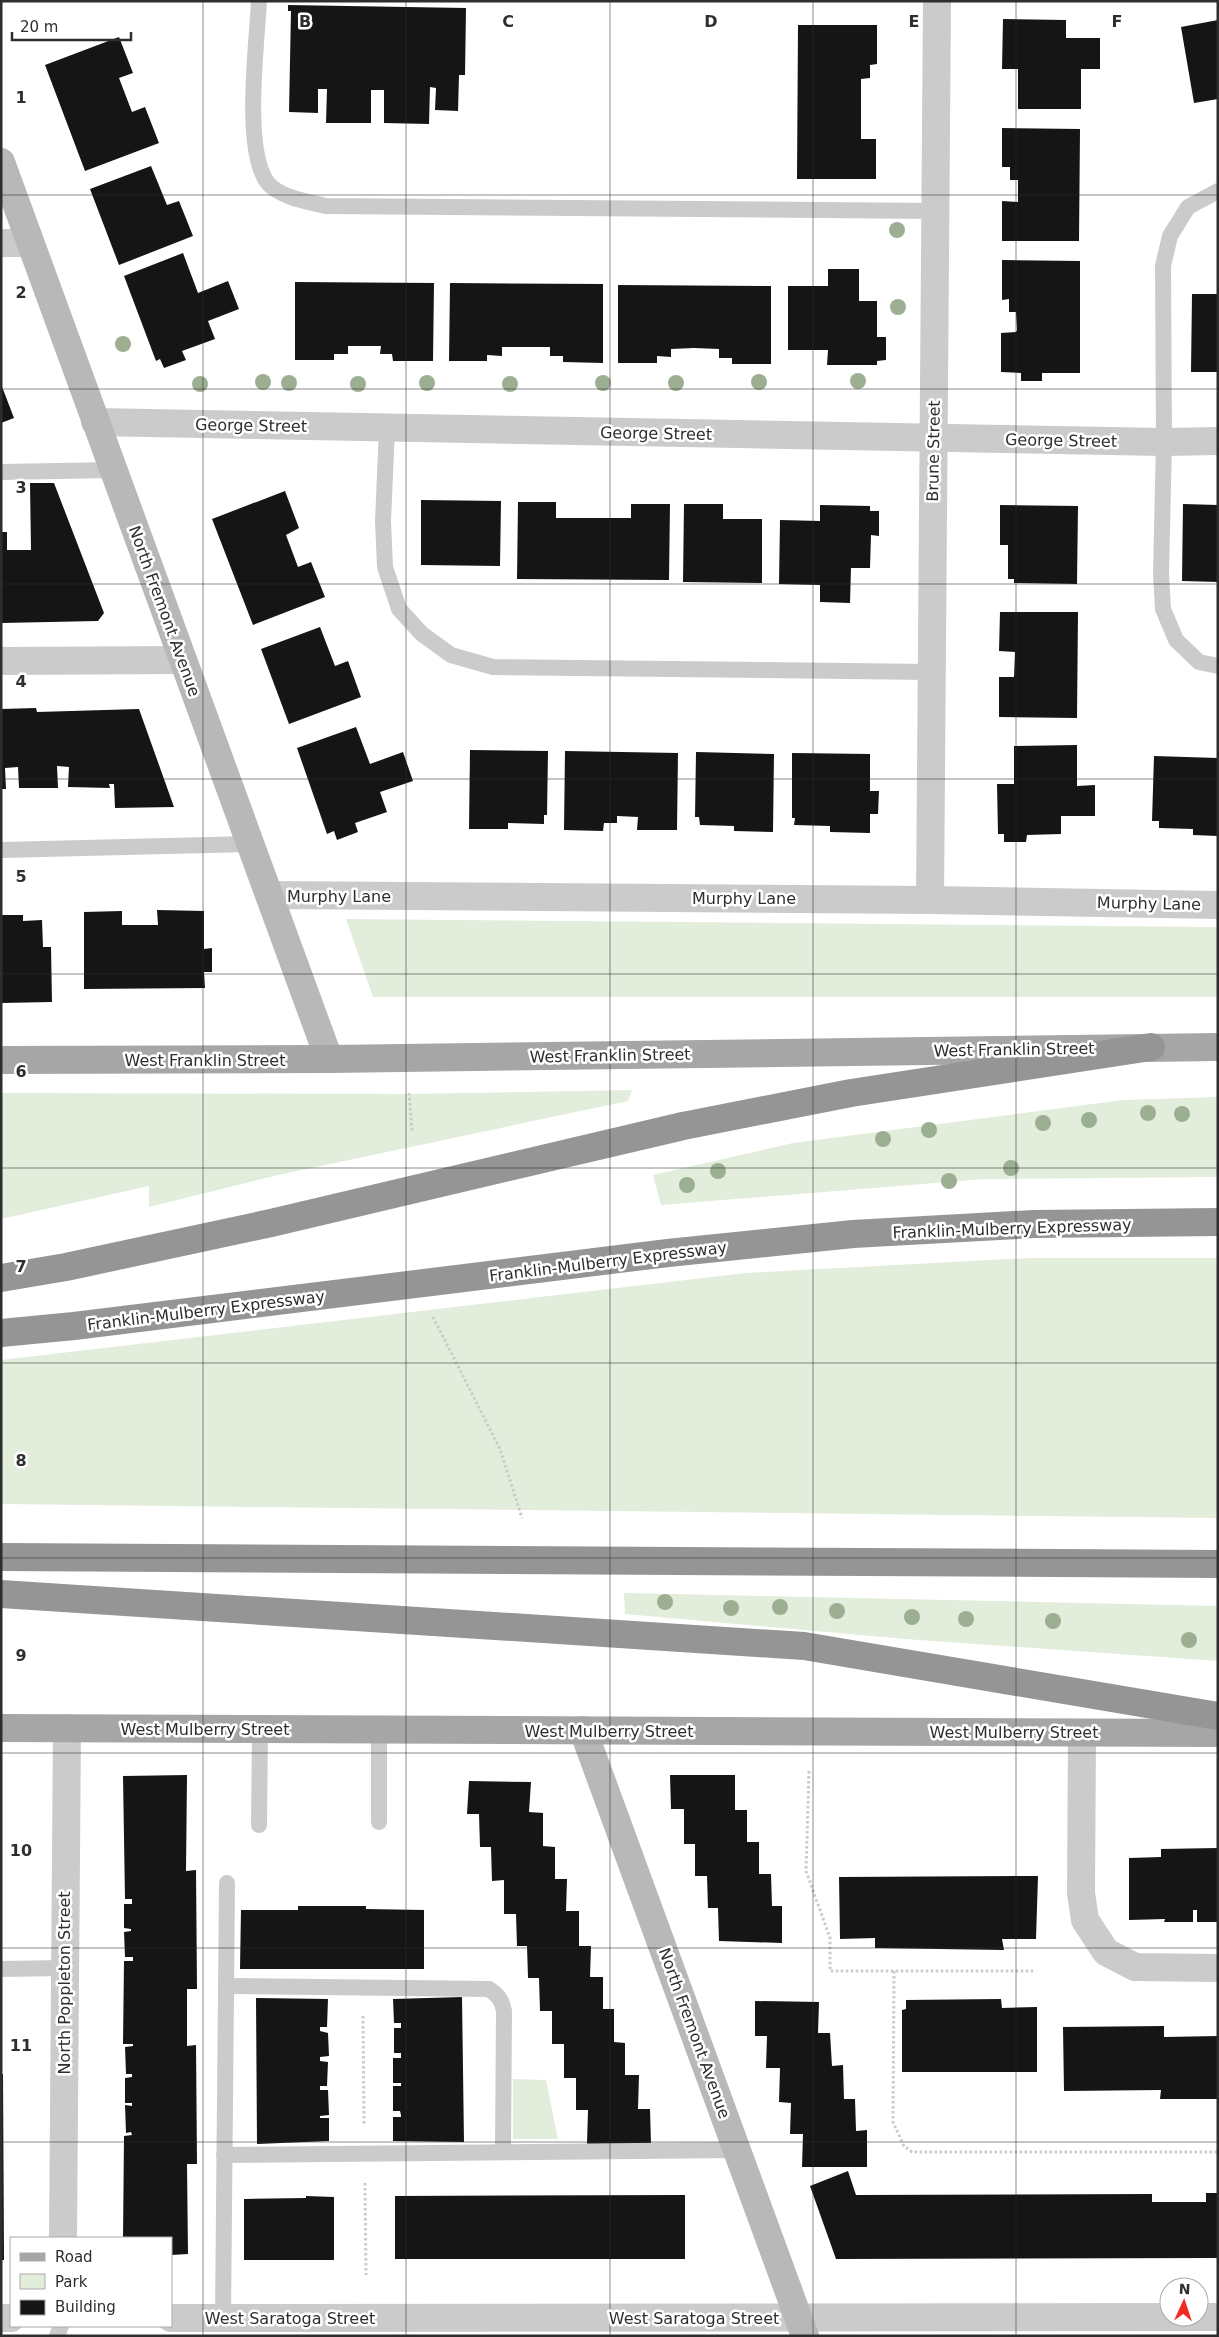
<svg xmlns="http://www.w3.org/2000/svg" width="1219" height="2337" viewBox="0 0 1219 2337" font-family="'DejaVu Sans',sans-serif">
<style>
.green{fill:#e2eddb}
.building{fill:#151515}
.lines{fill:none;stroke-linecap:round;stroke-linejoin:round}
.path{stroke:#cbcbcb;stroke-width:3;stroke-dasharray:2.5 2.5;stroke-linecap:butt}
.service{stroke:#cbcbcb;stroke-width:16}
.minor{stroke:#cbcbcb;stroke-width:28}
.tertiary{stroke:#cbcbcb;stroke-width:28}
.secondary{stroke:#b8b8b8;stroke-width:28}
.primary{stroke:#a6a6a6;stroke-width:28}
.motorway{stroke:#959595;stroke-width:28}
.tree{fill:#9caf92}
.grid{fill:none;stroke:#2e2e2e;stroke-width:1;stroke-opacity:0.55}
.labels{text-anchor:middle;stroke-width:5;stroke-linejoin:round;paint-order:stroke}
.street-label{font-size:16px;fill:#2e2e2e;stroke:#fff}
.grid-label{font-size:16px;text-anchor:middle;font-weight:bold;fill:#2e2e2e;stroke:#fff;stroke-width:5;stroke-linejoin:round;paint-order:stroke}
</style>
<rect width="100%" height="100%" fill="#fff"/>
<g class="green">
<polygon points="346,919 1218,927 1218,997 373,997"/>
<polygon points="632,1090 628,1101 278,1175 149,1207 149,1186 1,1219 1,1093 409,1094"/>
<polygon points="1218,1097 1218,1177 985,1179 661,1205 653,1175 793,1143 1123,1100"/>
<polygon points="1029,1258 1218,1258 1218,1518 1,1504 1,1360 746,1273"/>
<polygon points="624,1593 1218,1606 1218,1661 905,1639 625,1614"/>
<polygon points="513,2079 546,2080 558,2139 513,2139"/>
</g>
<g class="building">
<polygon points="288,5 466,8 465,75 459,75 458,111 435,110 436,88 430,87 429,124 384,123 384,90 371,90 371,123 326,123 327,89 318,89 318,113 289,112 291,11 288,11"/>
<polygon points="1003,19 1066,20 1066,38 1100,38 1100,69 1081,69 1081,109 1018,109 1018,69 1002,69"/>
<polygon points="1218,20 1218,99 1194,103 1181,27"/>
<polygon points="798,25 877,25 877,64 870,65 870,78 861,79 861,139 876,139 876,179 797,179"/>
<polygon points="119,37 133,73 119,78 132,112 145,107 159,143 85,171 45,65"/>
<polygon points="1002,128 1080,129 1079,241 1002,241 1002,201 1018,202 1018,180 1010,180 1010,167 1002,167"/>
<polygon points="151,166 167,205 179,201 193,236 119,265 90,189"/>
<polygon points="183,253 198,293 228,281 239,309 208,321 215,339 182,351 186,360 164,368 160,359 156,361 124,276"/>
<polygon points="1002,260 1080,261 1080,373 1042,373 1042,381 1021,381 1021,373 1001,372 1001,333 1016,332 1017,330 1016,312 1009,312 1009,299 1002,300"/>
<polygon points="828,269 859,269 859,301 877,301 877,337 886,337 886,360 877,361 877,365 827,365 828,350 788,350 788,286 828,286"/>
<polygon points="295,282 434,283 433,361 393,361 392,354 380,354 381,346 348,346 348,354 334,354 334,360 295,360"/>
<polygon points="450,283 603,284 603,363 563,362 563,356 550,356 550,347 502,347 502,356 487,355 487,361 449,361"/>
<polygon points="618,285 771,286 771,364 732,364 732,358 719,358 719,349 694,348 671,349 671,357 657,356 657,363 618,363"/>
<polygon points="1192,294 1218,294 1218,372 1191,372"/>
<polygon points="1,384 14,418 1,423"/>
<polygon points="30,483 54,483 104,613 98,621 1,623 1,532 7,532 7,550 31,550"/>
<polygon points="285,491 299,528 286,535 298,567 311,562 325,597 253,625 212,519"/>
<polygon points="421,500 501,501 500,566 421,565"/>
<polygon points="518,502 556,502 556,518 631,518 631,504 670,504 669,580 517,579"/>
<polygon points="684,504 723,504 723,519 762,519 762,583 683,582"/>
<polygon points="1183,504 1218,505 1218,582 1182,581"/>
<polygon points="820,505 870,506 870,511 879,511 879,536 871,535 870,568 851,568 850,603 820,602 820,585 779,584 780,520 820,521"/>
<polygon points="1000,505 1078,506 1077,584 1014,583 1014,579 1008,579 1008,545 1000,545"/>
<polygon points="1000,612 1078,612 1077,718 999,717 999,677 1014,677 1015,652 999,651"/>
<polygon points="320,627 335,666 348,661 361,697 289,724 261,649"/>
<polygon points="36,708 37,712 139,709 174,807 115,808 114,784 109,784 110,788 68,787 69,767 57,766 58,788 19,788 18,767 5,768 6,789 1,789 1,709"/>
<polygon points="356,727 370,764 403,752 413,781 380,792 387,812 355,823 358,832 337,840 334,831 327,834 297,748"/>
<polygon points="1077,745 1077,786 1095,785 1095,816 1061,816 1061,834 1027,835 1026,842 1004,842 1004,834 998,834 997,784 1014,784 1014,746"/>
<polygon points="470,750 548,751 547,815 544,815 544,824 508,823 508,829 469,829"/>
<polygon points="565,751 678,753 677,830 637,830 638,817 617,816 617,823 604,823 603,831 564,830"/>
<polygon points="696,752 774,754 773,832 734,831 734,826 700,825 699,817 695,817"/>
<polygon points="792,753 870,754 870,791 879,791 878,814 870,814 870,833 830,832 830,826 794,825 795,818 792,818"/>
<polygon points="1154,756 1218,758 1218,836 1193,835 1193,829 1159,828 1159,821 1152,821"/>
<polygon points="157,910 204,911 204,949 212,948 212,972 204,972 205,988 84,989 84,912 122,911 122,925 158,925"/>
<polygon points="1,915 23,915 23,921 42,920 43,947 51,947 52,1002 1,1003"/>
<polygon points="187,1775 186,1871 196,1870 197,1989 187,1989 187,2046 196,2045 197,2164 187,2164 188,2254 171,2255 171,2238 123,2238 124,2136 132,2135 131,2132 126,2133 125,2105 132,2106 132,2103 125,2103 125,2078 132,2077 132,2074 126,2074 125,2047 133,2046 133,2044 123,2044 124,1961 133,1961 133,1957 125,1957 124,1932 131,1931 131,1929 124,1928 124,1904 132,1904 132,1899 125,1899 123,1776"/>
<polygon points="670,1775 735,1775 735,1810 747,1810 747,1842 759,1842 759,1874 771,1874 772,1906 782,1906 782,1943 719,1941 718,1908 708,1908 707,1876 695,1876 695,1844 684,1844 684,1809 671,1809"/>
<polygon points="469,1781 531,1782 529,1812 543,1813 543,1846 555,1847 555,1879 567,1879 566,1911 579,1911 579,1946 591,1946 590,1977 603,1977 603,2009 614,2009 614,2042 625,2043 625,2075 639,2075 638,2109 650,2109 651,2144 587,2144 588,2110 576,2110 576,2078 564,2078 564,2044 552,2044 552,2011 540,2011 539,1978 528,1978 527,1946 517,1946 516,1914 504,1914 504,1880 492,1881 491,1847 480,1847 479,1814 467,1814"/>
<polygon points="1218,1848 1218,1922 1197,1922 1197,1910 1193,1910 1193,1922 1164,1922 1165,1919 1129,1920 1129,1858 1161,1857 1161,1849"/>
<polygon points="1038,1876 1036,1939 1002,1939 1004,1950 875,1948 875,1938 840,1939 839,1877"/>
<polygon points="298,1906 366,1906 366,1909 424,1910 424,1969 240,1969 241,1910 298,1910"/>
<polygon points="462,1997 464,2142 393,2141 393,2117 401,2117 401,2115 400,2111 393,2111 393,2086 401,2086 401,2083 393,2083 393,2058 401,2058 401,2053 394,2053 394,2028 401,2028 401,2023 394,2023 393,1999"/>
<polygon points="256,1998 328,1999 327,2027 320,2027 320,2031 328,2033 329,2056 320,2057 320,2061 328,2062 327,2086 320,2086 320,2090 328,2090 329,2115 320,2116 320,2118 329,2118 329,2141 257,2144"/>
<polygon points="1001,1999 1002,2008 1037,2007 1037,2072 902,2072 902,2010 906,2009 906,2000"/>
<polygon points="755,2001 819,2002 818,2033 830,2033 832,2066 843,2065 844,2099 855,2099 856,2131 867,2130 867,2167 802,2167 803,2134 790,2134 791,2103 779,2102 780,2068 766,2068 767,2036 755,2036"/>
<polygon points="1164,2026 1164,2037 1218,2036 1218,2099 1160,2099 1161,2090 1064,2091 1063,2027"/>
<polygon points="1,2074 3,2074 4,2260 1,2260"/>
<polygon points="848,2171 856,2195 1152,2194 1152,2202 1206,2202 1206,2193 1218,2193 1218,2258 836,2259 810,2186"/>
<polygon points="685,2195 685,2259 395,2259 395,2196"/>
<polygon points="306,2196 334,2197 334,2260 244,2260 244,2199 306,2198"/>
</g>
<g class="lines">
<g class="path">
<polyline points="409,1093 412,1131"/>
<polyline points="433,1317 500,1449 522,1518"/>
<polyline points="809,1771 806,1871 830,1938 830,1971 1033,1971"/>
<polyline points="894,1971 893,2122 904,2146 912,2152 1218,2152"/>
<polyline points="363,2016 364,2125"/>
<polyline points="365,2183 366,2275"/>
</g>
<g class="service">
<path d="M 259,1 C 257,44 243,148 267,182 C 278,197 309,202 326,206 L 935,211"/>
<polyline points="1218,191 1188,207 1170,236 1163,266 1164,442 1161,574 1163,609 1176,640 1199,662 1218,666"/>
<polyline points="387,428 383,521 385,567 399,609 422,634 451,655 493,667 932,672"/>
<polyline points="1,472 113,470"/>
<polyline points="1,850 250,844"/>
<polyline points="379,1730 379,1822"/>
<polyline points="259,1825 260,1729"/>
<polyline points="1,1969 64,1968"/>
<path d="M 227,1986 L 489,1989 C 498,1995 502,2000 504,2011 L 503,2152"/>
<polyline points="224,2155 738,2150"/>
<polyline points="223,2318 227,1883"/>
<polyline points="57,2336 61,2326"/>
</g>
<g class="minor">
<polyline points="95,422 1164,442 1218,441"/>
<polyline points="1,661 183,660"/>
<polyline points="269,895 930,900 1218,905"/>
<polyline points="930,900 937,1"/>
<polyline points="1082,1733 1081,1893 1085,1920 1106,1952 1135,1967 1218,1968"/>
<polyline points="63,2238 67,1728"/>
<polyline points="1,2318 11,2318"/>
<polyline points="171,2318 1218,2317"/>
</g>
<polyline class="tertiary" points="1,243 30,243"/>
<g class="secondary">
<polyline points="1,162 329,1059"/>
<polyline points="583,1730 805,2336"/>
</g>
<g class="primary">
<polyline points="1,1060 329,1059 1218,1047"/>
<polyline points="1,1728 1218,1733"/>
</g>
<g class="motorway">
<polyline points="1,1278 66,1267 271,1223 683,1126 851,1093 1151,1047"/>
<polyline points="1,1333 74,1326 668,1253 853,1234 1034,1224 1218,1222"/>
<polyline points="1,1557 1218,1564"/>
<polyline points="1,1594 804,1646 1218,1716"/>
</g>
</g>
<g class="tree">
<circle cx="897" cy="230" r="8"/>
<circle cx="898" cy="307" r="8"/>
<circle cx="123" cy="344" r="8"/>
<circle cx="858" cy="381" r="8"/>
<circle cx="263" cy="382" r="8"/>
<circle cx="759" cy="382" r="8"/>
<circle cx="289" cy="383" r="8"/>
<circle cx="427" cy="383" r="8"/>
<circle cx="603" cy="383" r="8"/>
<circle cx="676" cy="383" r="8"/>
<circle cx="200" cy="384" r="8"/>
<circle cx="358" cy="384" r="8"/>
<circle cx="510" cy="384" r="8"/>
<circle cx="1148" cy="1113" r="8"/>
<circle cx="1182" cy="1114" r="8"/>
<circle cx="1089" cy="1120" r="8"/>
<circle cx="1043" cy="1123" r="8"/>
<circle cx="929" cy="1130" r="8"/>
<circle cx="883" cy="1139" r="8"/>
<circle cx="1011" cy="1168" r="8"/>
<circle cx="718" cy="1171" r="8"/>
<circle cx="949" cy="1181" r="8"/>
<circle cx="687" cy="1185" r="8"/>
<circle cx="665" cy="1602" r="8"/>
<circle cx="780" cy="1607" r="8"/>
<circle cx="731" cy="1608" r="8"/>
<circle cx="837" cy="1611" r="8"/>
<circle cx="912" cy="1617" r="8"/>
<circle cx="966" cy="1619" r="8"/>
<circle cx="1053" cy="1621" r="8"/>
<circle cx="1189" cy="1640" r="8"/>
</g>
<path class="grid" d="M 203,1 L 203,2336M 406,1 L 406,2336M 610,1 L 610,2336M 813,1 L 813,2336M 1016,1 L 1016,2336M 1,195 L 1218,195M 1,389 L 1218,389M 1,584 L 1218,584M 1,779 L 1218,779M 1,974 L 1218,974M 1,1168 L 1218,1168M 1,1363 L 1218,1363M 1,1558 L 1218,1558M 1,1753 L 1218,1753M 1,1948 L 1218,1948M 1,2142 L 1218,2142"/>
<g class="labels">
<g class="street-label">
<text transform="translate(251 425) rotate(1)" y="6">George Street</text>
<text transform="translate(656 433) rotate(1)" y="6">George Street</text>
<text transform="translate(1061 440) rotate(1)" y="6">George Street</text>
<text transform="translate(933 451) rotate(-89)" y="6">Brune Street</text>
<text transform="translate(165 611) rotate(70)" y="6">North Fremont Avenue</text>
<text x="339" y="902">Murphy Lane</text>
<text x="744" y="904">Murphy Lane</text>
<text transform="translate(1149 903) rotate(1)" y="6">Murphy Lane</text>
<text transform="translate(1014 1049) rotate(-1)" y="6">West Franklin Street</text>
<text transform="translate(610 1055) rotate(-1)" y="6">West Franklin Street</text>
<text x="205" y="1066">West Franklin Street</text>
<text transform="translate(1012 1228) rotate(-2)" y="6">Franklin-Mulberry Expressway</text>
<text transform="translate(608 1261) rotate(-7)" y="6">Franklin-Mulberry Expressway</text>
<text transform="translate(206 1310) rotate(-7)" y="6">Franklin-Mulberry Expressway</text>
<text x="205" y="1735">West Mulberry Street</text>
<text x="609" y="1737">West Mulberry Street</text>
<text x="1014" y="1738">West Mulberry Street</text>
<text transform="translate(64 1983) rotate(-90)" y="6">North Poppleton Street</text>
<text transform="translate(695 2033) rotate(70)" y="6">North Fremont Avenue</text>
<text x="290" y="2324">West Saratoga Street</text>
<text x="694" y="2324">West Saratoga Street</text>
</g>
</g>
<g class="grid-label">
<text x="305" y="27">B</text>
<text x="508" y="27">C</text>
<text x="711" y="27">D</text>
<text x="914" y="27">E</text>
<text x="1117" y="27">F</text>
<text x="21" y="103">1</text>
<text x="21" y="298">2</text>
<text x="21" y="493">3</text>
<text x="21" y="687">4</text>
<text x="21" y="882">5</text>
<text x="21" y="1077">6</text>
<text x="21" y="1272">7</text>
<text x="21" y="1466">8</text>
<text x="21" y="1661">9</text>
<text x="21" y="1856">10</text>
<text x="21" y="2051">11</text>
</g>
<rect width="1219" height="2337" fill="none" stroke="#2e2e2e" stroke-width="5"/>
<rect x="10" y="2237" width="162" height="90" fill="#ffffff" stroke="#ababab"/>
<rect x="20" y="2253" width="25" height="8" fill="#a6a6a6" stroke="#ababab"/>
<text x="55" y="2262" font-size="15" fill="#2e2e2e">Road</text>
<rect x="20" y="2274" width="25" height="15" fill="#e2eddb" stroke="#ababab"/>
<text x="55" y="2287" font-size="15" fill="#2e2e2e">Park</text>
<rect x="20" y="2300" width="25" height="15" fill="#151515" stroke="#ababab"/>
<text x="55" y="2312" font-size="15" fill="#2e2e2e">Building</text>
<g transform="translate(1184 2302) rotate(3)"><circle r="24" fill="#ffffff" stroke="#ababab"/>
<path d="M0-4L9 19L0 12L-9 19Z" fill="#f12b24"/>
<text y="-8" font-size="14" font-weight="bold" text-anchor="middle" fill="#2e2e2e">N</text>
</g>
<path d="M12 32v8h119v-8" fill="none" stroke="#2e2e2e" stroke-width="2.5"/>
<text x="20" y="32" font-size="15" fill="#2e2e2e" stroke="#ffffff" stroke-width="4" paint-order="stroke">20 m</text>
</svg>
